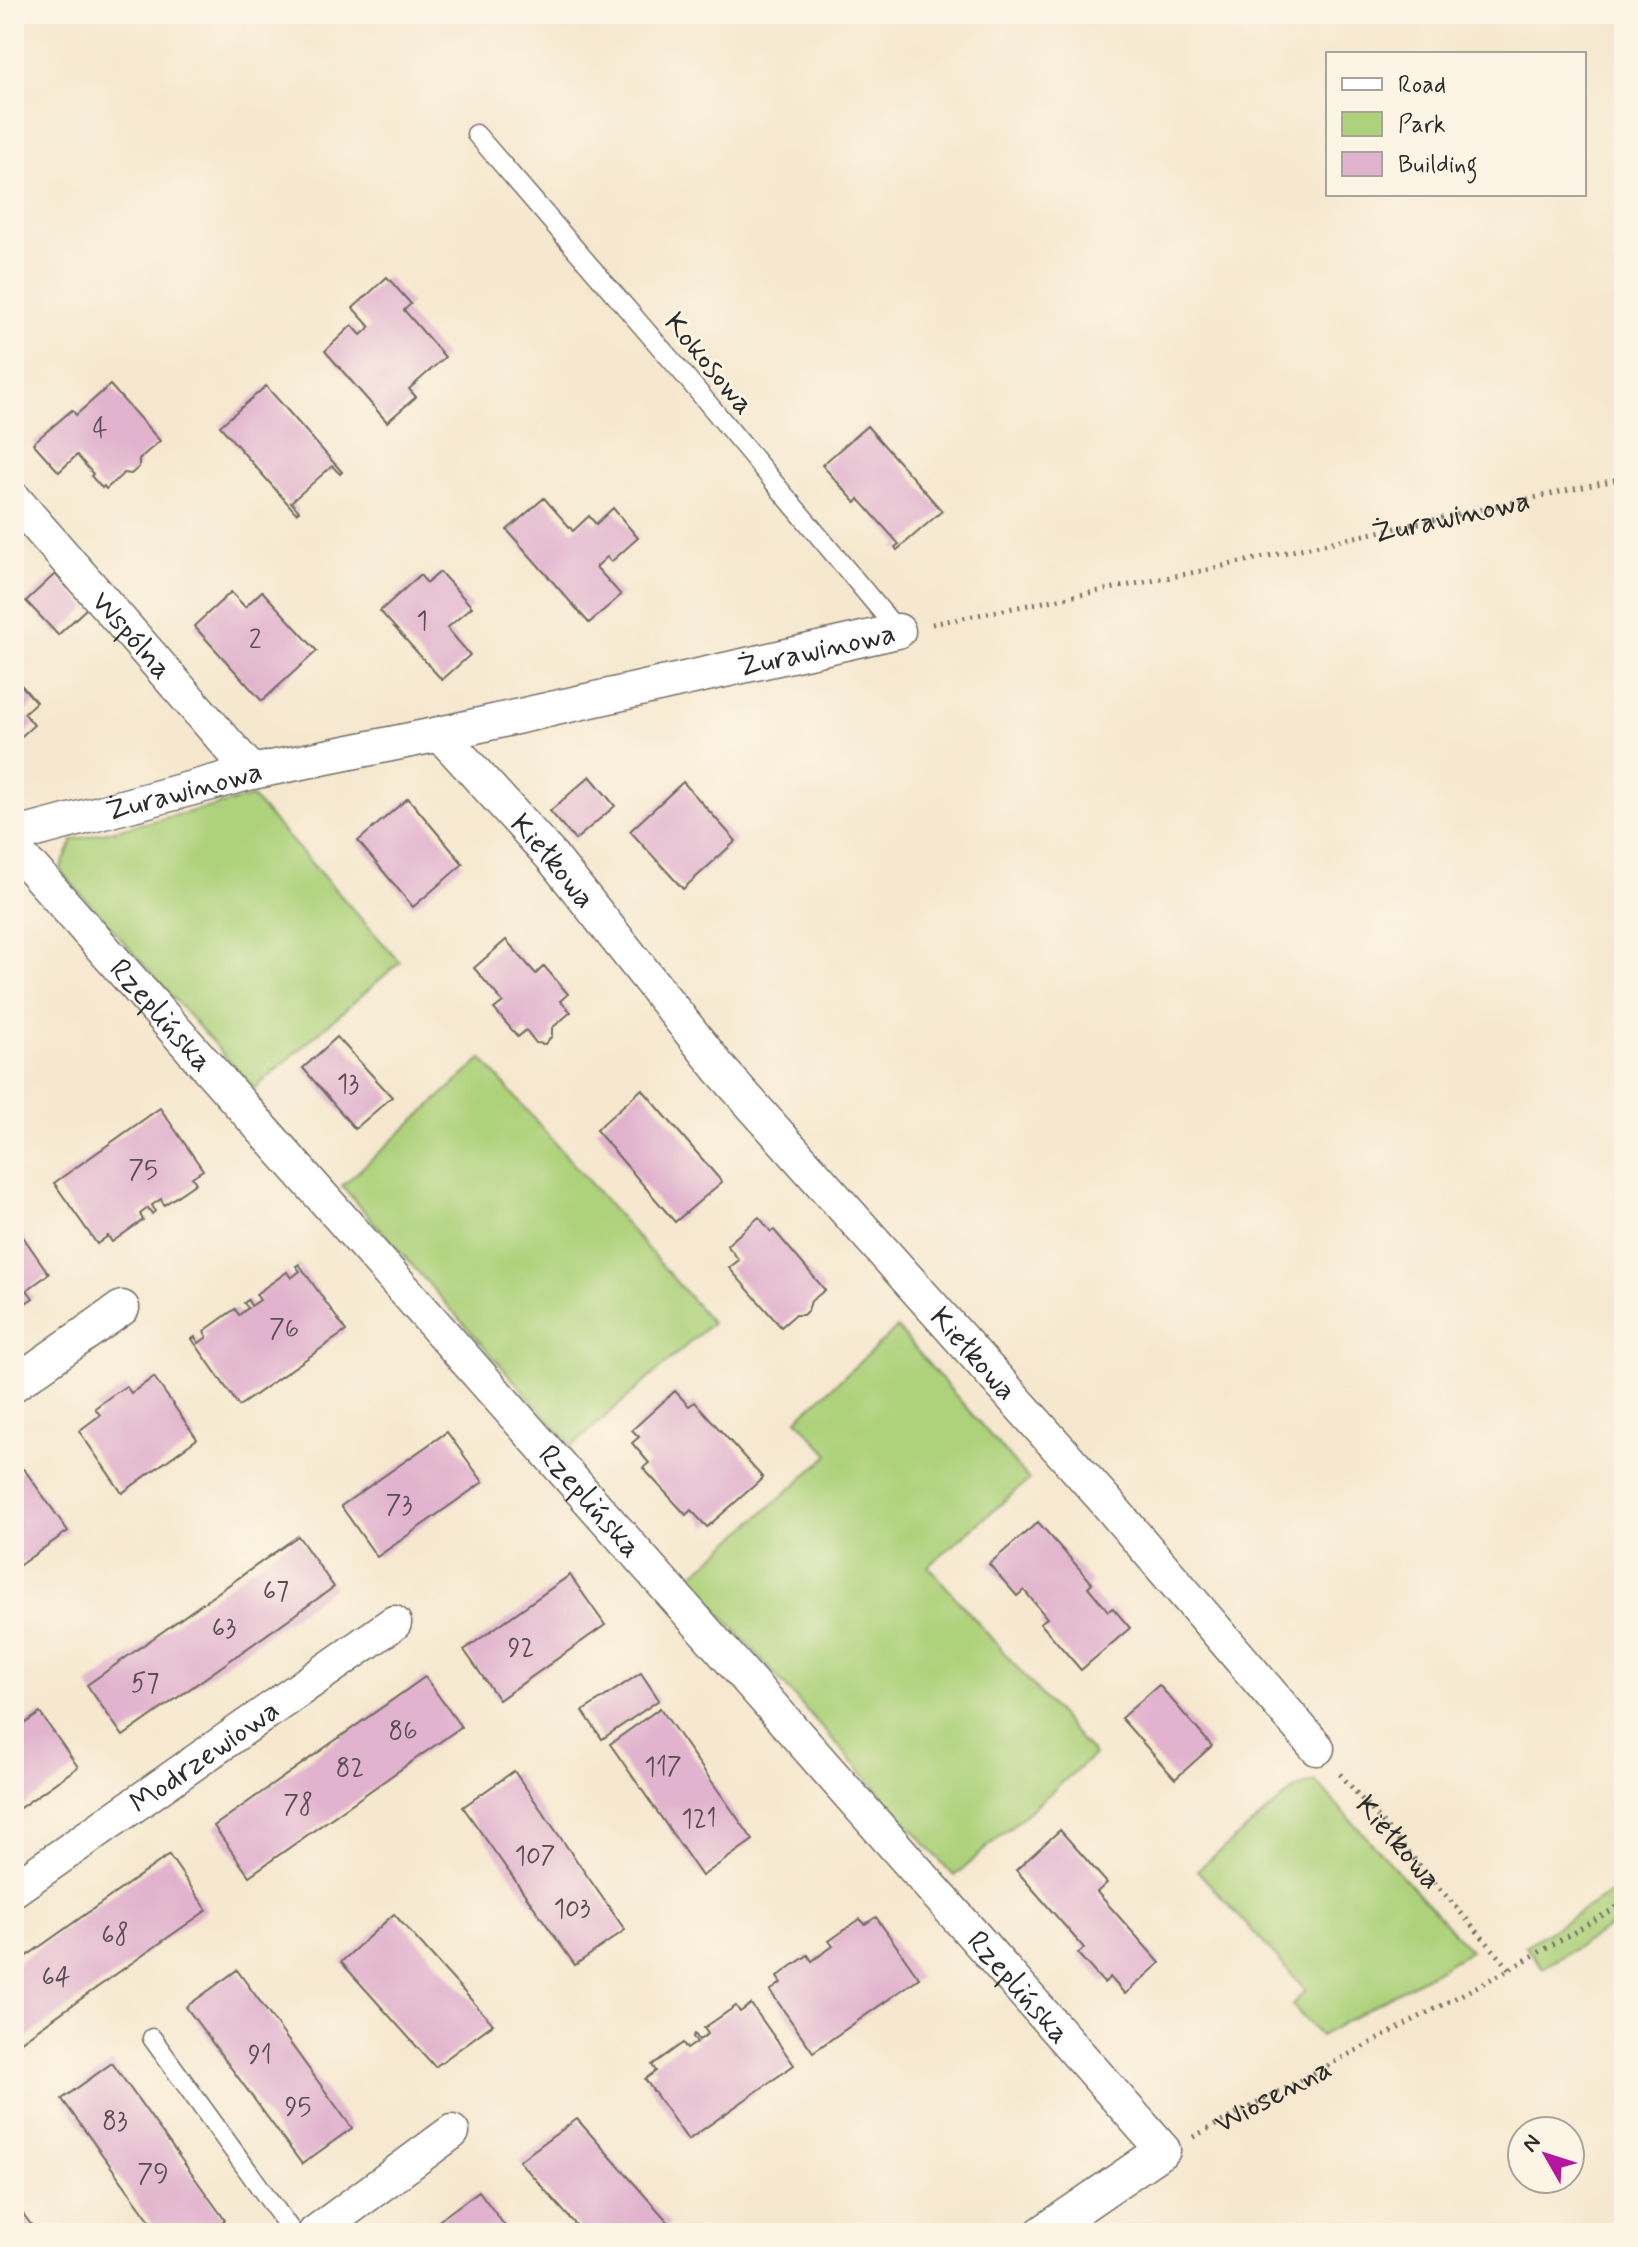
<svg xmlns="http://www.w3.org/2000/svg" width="1638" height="2247" viewBox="0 0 1638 2247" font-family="Mynerve,sans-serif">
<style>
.green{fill:#aed27c;stroke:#6c7e54;stroke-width:2}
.building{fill:#e1b3ce}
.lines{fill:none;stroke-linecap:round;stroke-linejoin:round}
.lane-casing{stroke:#726d64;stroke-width:21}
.street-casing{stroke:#726d64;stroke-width:37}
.path{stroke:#726d64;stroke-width:5;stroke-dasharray:2 6;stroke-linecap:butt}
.lane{stroke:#fff;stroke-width:18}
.street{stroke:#fff;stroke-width:34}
.labels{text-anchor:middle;stroke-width:6;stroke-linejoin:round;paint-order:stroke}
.number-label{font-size:26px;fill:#584d54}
.street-label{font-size:30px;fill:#2b2b2b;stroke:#fcf5e5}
</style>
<rect width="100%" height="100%" fill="#fcf5e5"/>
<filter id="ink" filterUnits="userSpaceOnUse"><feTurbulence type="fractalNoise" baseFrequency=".0125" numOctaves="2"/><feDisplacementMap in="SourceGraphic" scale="16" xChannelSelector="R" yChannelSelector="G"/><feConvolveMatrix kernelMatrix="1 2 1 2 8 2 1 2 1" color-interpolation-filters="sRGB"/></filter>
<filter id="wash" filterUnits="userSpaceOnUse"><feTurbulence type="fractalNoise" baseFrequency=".006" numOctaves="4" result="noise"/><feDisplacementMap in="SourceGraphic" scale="32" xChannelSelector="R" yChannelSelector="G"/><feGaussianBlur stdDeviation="1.8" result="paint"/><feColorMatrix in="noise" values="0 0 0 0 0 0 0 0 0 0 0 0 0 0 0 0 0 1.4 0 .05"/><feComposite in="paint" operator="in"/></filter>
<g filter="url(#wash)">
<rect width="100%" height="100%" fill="#f6e8cf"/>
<g class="green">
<polygon points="252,797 400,962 254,1089 60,870 73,840"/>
<polygon points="482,1059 712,1323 572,1446 342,1186"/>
<polygon points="897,1328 1029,1480 928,1566 1094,1755 954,1876 689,1578 829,1455 797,1419"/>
<polygon points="1315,1781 1471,1951 1320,2036 1292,2005 1306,1990 1197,1870 1295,1789"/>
<polygon points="1624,1885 1624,1918 1543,1968 1525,1946"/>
</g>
<g id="blocks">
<g class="building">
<polygon points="387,277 411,304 404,310 445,357 409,389 416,397 387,422 325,351 352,325 361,335 370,327 353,308"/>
<polygon points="110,385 160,441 139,459 139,467 131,474 124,473 106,489 104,486 102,488 91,476 93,474 77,455 59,472 33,443 72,410 76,415"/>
<polygon points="266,386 342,472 340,474 332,466 291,502 299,511 296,513 220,426"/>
<polygon points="867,426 942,511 897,550 895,547 899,544 859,499 856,503 822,465"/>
<polygon points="544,498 573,531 589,516 596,524 613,508 638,538 611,562 607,557 596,567 621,595 589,623 507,530"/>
<polygon points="440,572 472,607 447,628 470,655 442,680 380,611 420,575 427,583"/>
<polygon points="55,574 87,608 58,635 26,601"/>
<polygon points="262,591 317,651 262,701 194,626 231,592 245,607"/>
<polygon points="14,677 36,702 24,713 34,725 14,743"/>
<polygon points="590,776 615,806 575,840 550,811"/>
<polygon points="683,782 736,841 683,889 630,831"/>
<polygon points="408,798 463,864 413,907 358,841"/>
<polygon points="506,940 536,974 544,966 568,994 560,1001 571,1012 552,1028 552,1036 545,1044 536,1043 526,1030 518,1037 494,1009 503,1002 474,968"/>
<polygon points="337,1037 392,1097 355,1129 303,1068"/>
<polygon points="642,1089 722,1182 675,1222 596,1130"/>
<polygon points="160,1108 203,1170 192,1177 196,1183 164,1205 161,1199 152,1205 155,1211 152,1214 148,1208 140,1214 143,1220 112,1242 108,1236 97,1244 54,1183"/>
<polygon points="759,1217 771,1232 774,1230 825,1290 811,1301 808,1310 803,1315 795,1315 781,1327 729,1268 739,1260 727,1245"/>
<polygon points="14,1224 49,1274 27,1290 33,1298 14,1311"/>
<polygon points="299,1264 346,1331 239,1406 192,1339 195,1337 199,1343 207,1337 204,1331 235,1309 239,1315 248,1308 244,1303 248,1300 251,1306 260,1300 256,1294 287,1272 291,1278 300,1271 296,1266"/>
<polygon points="154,1377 197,1439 122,1493 79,1431 100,1415 95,1408 111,1396 126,1386 131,1393"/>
<polygon points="675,1391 689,1406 695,1402 763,1478 707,1527 691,1510 686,1515 643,1468 649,1463 632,1443 639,1437 632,1430"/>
<polygon points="447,1432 483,1482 377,1557 341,1506"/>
<polygon points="24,1469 68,1531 14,1569 14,1476"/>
<polygon points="1038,1522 1092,1583 1088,1587 1108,1611 1113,1608 1130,1628 1081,1670 1040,1623 1047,1618 1024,1590 1017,1596 989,1564"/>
<polygon points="298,1536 334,1587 123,1736 87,1685"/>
<polygon points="570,1575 605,1625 499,1700 464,1650"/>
<polygon points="641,1673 659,1700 602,1739 583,1711"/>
<polygon points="425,1677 461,1727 249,1876 214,1826"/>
<polygon points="1159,1685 1212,1746 1175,1779 1121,1718"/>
<polygon points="660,1708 753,1840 702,1876 610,1744"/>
<polygon points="40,1713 78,1767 14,1812 14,1731"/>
<polygon points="514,1771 625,1930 575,1965 463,1807"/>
<polygon points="1060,1830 1107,1883 1097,1892 1160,1963 1125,1994 1110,1977 1104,1983 1078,1954 1084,1948 1016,1870"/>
<polygon points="169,1855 207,1910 14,2046 14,1965"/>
<polygon points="394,1914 493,2024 435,2067 341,1962"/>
<polygon points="876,1917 919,1978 813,2052 770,1991 781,1983 777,1977 792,1966 808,1955 812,1961 833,1946 829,1941 860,1919 865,1924"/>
<polygon points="237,1970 352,2128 302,2164 186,2007"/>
<polygon points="751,2004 794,2065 688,2140 645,2079 656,2071 652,2065 683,2043 687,2049 697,2042 693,2037 695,2034 699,2040 708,2034 704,2028 736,2006 740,2012"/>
<polygon points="112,2063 225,2220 208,2233 159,2233 62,2099"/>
<polygon points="577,2119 670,2224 660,2233 583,2233 519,2161"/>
<polygon points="479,2191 510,2233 423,2233 453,2210"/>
<polygon points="14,2202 21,2211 37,2233 14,2233"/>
</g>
</g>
</g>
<g filter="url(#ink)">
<use href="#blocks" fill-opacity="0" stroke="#726d64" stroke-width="2"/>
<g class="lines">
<defs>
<g id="lane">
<polyline points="476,134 686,377 898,631"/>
<polyline points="152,2038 293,2233"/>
</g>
<g id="street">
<path id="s4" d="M 14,499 L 252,772"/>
<path id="s5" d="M 440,734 L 552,857 L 720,1069 L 1103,1498 L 1317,1748"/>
<path id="s6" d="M 14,836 L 252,772 L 440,734 L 898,631"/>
<path id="s7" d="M 14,852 L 33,869 L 1163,2150 L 1042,2233"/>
<polyline points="14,1384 122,1308"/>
<path id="s8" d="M 14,1889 L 394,1623"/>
<polyline points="315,2233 452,2132"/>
</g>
</defs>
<use href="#lane" class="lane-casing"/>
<use href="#street" class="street-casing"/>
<g class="path">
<path id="s1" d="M 932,624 L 1196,572 L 1624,478"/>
<path id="s2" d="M 1340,1774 L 1510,1969"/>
<path id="s3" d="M 1193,2137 L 1510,1969 L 1624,1903"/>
</g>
<use href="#lane" class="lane"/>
<use href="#street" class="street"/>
</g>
</g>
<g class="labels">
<g class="number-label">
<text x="100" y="437">4</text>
<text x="422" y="629">1</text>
<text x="255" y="648">2</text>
<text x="348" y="1092">13</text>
<text x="143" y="1178">75</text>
<text x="284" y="1337">76</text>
<text x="399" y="1513">73</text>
<text x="276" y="1599">67</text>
<text x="224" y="1636">63</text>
<text x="521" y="1656">92</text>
<text x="145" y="1691">57</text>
<text x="403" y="1739">86</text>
<text x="663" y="1775">117</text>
<text x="350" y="1776">82</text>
<text x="298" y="1813">78</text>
<text x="699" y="1827">121</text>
<text x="535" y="1864">107</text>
<text x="572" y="1917">103</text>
<text x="115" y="1943">68</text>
<text x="56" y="1985">64</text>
<text x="260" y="2063">91</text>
<text x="298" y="2115">95</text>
<text x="115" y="2129">83</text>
<text x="153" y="2182">79</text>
</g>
<g class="street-label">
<text transform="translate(710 363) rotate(50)" y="10">Kokosowa</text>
<text dy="10" stroke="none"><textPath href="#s1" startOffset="530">Żurawinowa</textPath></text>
<text dy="10" stroke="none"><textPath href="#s4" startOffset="180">Wspólna</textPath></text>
<text dy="10" stroke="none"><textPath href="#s6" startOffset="824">Żurawinowa</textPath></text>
<text dy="10" stroke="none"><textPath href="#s6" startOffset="176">Żurawinowa</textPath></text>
<text dy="10" stroke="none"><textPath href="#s5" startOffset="170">Kiełkowa</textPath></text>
<text dy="10" stroke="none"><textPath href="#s7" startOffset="220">Rzeplińska</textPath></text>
<text dy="10" stroke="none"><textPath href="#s5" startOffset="818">Kiełkowa</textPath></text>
<text dy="10" stroke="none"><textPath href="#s7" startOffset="868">Rzeplińska</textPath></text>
<text dy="10" stroke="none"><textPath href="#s8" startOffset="232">Modrzewiowa</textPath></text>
<text dy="10" stroke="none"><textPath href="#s2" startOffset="90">Kiełkowa</textPath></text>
<text dy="10" stroke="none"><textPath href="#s7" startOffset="1516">Rzeplińska</textPath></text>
<text dy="10" stroke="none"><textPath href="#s3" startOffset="90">Wiosenna</textPath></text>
</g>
</g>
<rect width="1638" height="2247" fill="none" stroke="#fcf5e5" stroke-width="48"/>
<rect x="1326" y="52" width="260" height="144" fill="#fcf5e5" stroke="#a8a49b" stroke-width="2"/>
<rect x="1342" y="78" width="40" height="12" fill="#ffffff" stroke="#a8a49b" stroke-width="2"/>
<text x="1398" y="92" font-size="24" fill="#2b2b2b">Road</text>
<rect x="1342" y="112" width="40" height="24" fill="#aed27c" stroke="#a8a49b" stroke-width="2"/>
<text x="1398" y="132" font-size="24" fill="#2b2b2b">Park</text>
<rect x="1342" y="152" width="40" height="24" fill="#e1b3ce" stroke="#a8a49b" stroke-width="2"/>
<text x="1398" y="172" font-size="24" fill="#2b2b2b">Building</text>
<g transform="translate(1546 2155) rotate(309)"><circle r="38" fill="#fcf5e5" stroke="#a8a49b" stroke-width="2"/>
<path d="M0-6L14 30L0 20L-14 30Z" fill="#b5179e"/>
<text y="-12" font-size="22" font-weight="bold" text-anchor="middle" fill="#2b2b2b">N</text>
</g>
</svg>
